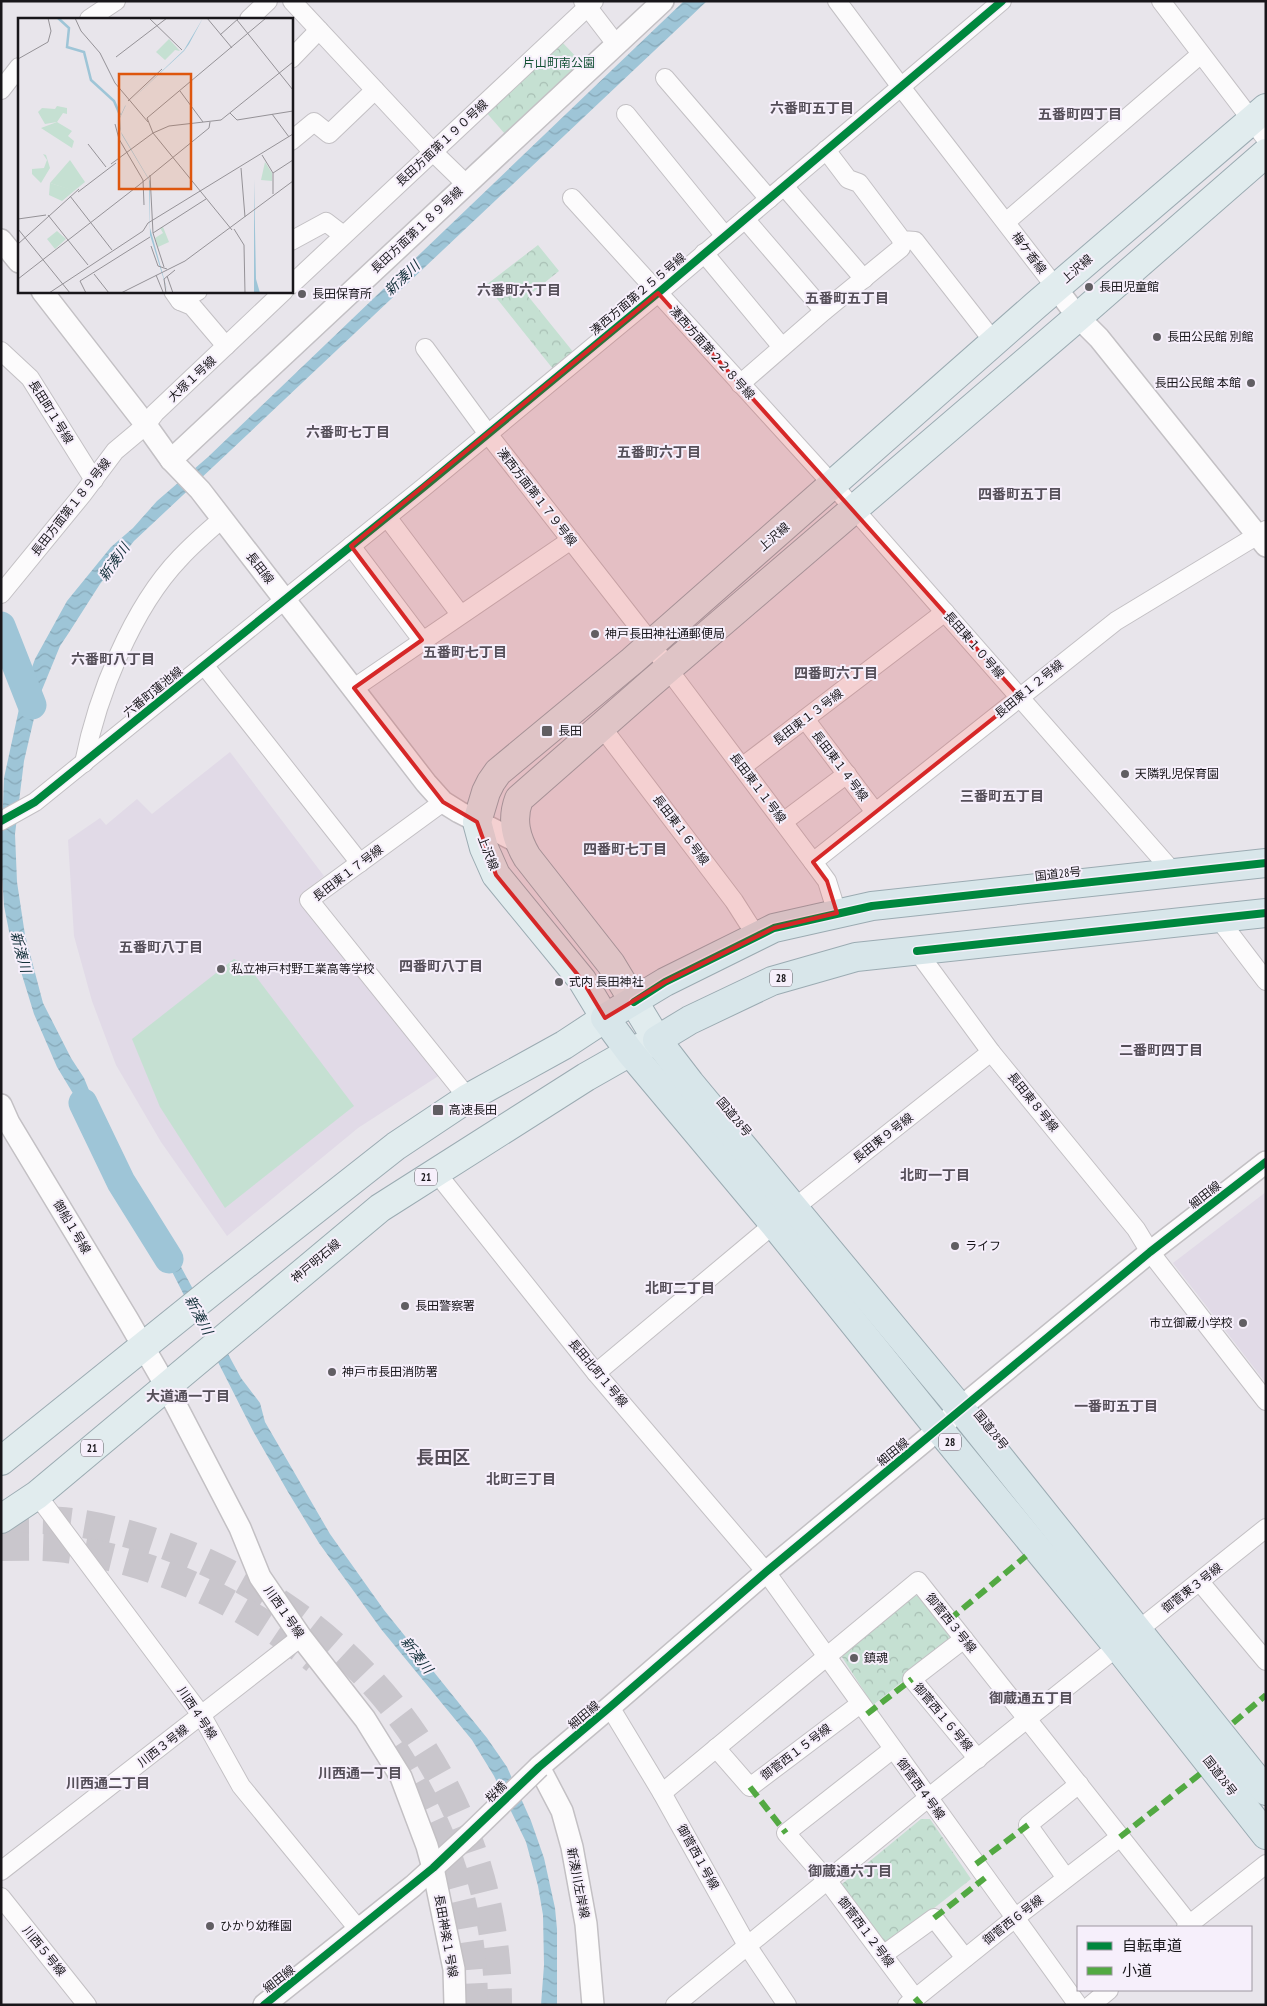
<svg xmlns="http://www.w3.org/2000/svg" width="1267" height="2006" viewBox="0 0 1267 2006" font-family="'PT Sans Narrow','Noto Sans JP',sans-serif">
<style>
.built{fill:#e1dae7}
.green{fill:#c5e0d2}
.park{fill:url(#park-crowns)}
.water{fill:url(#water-waves)}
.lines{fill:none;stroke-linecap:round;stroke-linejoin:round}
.river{stroke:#9ec5d7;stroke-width:29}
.motorway-tunnel{stroke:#c9c6cc;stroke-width:28;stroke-dasharray:28 14;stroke-linecap:butt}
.minor-casing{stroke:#c3c0c4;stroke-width:20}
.tertiary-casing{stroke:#c3c0c4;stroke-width:24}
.primary-casing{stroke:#9babb2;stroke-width:30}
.trunk-casing{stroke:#9babb2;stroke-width:30}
.minor{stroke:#fcfbfc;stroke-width:18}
.tertiary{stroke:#fcfbfc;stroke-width:21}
.primary{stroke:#e1ecee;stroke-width:28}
.trunk{stroke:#d8e6ea;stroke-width:28}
.tertiary-bridge-casing{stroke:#c3c0c4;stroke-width:24;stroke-linecap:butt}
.tertiary-bridge{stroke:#fcfbfc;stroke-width:21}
.quiet{stroke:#52a942;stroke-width:6;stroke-dasharray:12 6;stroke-linecap:butt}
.cycleway-casing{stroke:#f6effb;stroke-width:11}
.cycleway{stroke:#00873e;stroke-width:8}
.marked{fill:#d62828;fill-opacity:0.2;stroke:#d62828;stroke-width:4;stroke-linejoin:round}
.poi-dot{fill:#615e63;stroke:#f6effb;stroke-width:2}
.labels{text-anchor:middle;stroke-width:4;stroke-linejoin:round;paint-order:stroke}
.shield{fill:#f6effb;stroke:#5b575e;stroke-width:1}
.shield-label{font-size:11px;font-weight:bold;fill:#18161a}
.park-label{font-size:12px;fill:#125034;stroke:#f6effb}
.street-label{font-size:12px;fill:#18161a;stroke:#f6effb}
.poi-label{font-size:12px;fill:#18161a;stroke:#f6effb;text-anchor:start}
.neighbourhood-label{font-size:14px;font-weight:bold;fill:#554f59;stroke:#f6effb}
.water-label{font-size:14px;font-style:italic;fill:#122f39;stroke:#f6effb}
.district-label{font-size:18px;font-weight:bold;fill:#554f59;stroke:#f6effb}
.inset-river{fill:none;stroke:#9ec5d7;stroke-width:2.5}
.inset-road{fill:none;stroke:#959297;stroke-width:1}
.view{fill:#de560d;fill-opacity:0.15;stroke:#de560d;stroke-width:2.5}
.inset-edge{fill:none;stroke:#18161a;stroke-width:2.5}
</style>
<defs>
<pattern id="park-crowns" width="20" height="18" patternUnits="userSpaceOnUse" patternTransform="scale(1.25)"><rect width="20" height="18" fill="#c5e0d2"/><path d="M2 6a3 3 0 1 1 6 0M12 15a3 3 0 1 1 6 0" fill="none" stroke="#a8bfb4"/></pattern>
<pattern id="water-waves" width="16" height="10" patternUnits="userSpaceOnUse" patternTransform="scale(1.25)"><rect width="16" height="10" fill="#9ec5d7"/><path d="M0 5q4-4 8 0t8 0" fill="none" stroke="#87a8b8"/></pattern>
</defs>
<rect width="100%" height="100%" fill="#e8e5eb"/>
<g class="built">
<polygon points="230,752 324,876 300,895 443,1073 358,1128 227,1236 161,1142 116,1065 92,1001 74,936 68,840 100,818 106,825 137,799 152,814"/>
<polygon points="1266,1192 1266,1383 1173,1263"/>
</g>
<polygon class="green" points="234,959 248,966 354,1106 225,1208 160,1107 132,1039"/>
<g class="park">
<polygon points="560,40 583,64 505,134 485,111"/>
<polygon points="538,245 559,271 528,296 574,353 553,369 486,285"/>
<polygon points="909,1596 922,1596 950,1633 949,1644 873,1705 840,1654"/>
<polygon points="921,1819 930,1819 971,1879 891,1942 882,1942 841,1889 842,1884"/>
</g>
<polygon class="water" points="684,1 707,1 214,466 134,541 100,584 68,634 60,646 39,697 24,761 15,834 17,882 25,935 43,1003 71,1058 84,1078 100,1117 241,1378 260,1403 265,1422 330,1534 384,1610 487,1738 507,1767 531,1821 544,1858 555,1908 557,1929 557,2005 541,2005 544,1965 543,1915 538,1886 526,1842 494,1776 472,1740 381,1629 319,1543 288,1492 253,1431 126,1181 57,1067 34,1014 10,936 4,906 1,860 4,778 22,695 35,659 67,601 111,547 133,528 157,501 208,457"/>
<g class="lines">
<g class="river">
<polyline points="1,626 32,705"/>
<polyline points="83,1103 121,1182 169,1259"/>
</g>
<g class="motorway-tunnel">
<path d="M 1,1520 C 24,1520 48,1519 71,1522 C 114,1528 157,1541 197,1558 C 377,1636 498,1807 498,2005"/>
<path d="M 1,1547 C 23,1547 45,1546 66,1549 C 157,1561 244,1603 315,1660"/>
<path d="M 393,1748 C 445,1828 474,1909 474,2005"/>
</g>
<defs>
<g id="minor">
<polyline points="292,1 432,151 466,184"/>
<polyline points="583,1 616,44"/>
<polyline points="837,1 901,87 1056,288"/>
<polyline points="1161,1 1266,139"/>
<polyline points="89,19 116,1"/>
<polyline points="249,19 268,1"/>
<polyline points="291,59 319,30"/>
<polyline points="665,78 769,199"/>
<polyline points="1,90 19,67"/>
<polyline points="626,114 725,236"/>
<polyline points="291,141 314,122 329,134 375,90"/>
<polyline points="826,150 848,179 859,183 902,240 915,241 994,342"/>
<polyline points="784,186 864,279"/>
<polyline points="572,198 833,485 1174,873"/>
<polyline points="745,219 824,311"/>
<polyline points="1006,222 1201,54"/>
<polyline points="291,241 326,222 343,235"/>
<polyline points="704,253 782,347"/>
<polyline points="291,285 594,1"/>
<polyline points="173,291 180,301 192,306 226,346"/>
<polyline points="180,301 198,291"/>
<polyline points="425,348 488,434 652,644 668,669 813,862 827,881 837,913"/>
<polyline points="1,351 30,378 94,480"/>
<polyline points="740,384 824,311 901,248 902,240"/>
<polyline points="387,517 460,614"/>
<polyline points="351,546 422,640"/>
<polyline points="1,594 82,495 115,451 146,425 155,413 284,291"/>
<polyline points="204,665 360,863"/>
<polyline points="354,688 571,540"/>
<polyline points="805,719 875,812"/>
<polyline points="601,726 734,901 757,937"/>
<path d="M 84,763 C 97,696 132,608 180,558 C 193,544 208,531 222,519"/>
<polyline points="742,767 945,612"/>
<polyline points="443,802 309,900 468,1098"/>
<polyline points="1,821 35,802 424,487 658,293 1002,1"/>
<polyline points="783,822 847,774"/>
<polyline points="813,862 1116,621 1266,530"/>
<polyline points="1218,918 1266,981"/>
<polyline points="917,951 991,1052 1136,1229 1150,1252 1266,1401"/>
<polyline points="435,1171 596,1373 766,1572 1078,2005"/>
<polyline points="596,1373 774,1224 991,1052"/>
<polyline points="37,1495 202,1716 241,1786 359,1930"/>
<polyline points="1200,1582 1266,1661"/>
<polyline points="964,1639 912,1679 978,1759"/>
<polyline points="610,1707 662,1793 748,1947 787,2005"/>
<polyline points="716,1748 750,1787 860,1704"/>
<polyline points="893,1749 786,1833 827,1880 915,1998"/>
<polyline points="662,1793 918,1581 1190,1925"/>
<polyline points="1,1871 301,1637"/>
<polyline points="1066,1878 1028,1825 1079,1784"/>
<polyline points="1,1897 87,2005"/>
<polyline points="1186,1927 1266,1864"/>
<polyline points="883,1955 934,1918 965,1958"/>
<polyline points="675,2005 928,1798 1266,1528"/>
<polyline points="907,2005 1015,1918 1120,1837"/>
<polyline points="1091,2005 1109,1990"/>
</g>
<g id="tertiary">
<polyline points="1,240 19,262"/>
<polyline points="1056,288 1078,317 1099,338 1266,546"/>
<polyline points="42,291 146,425 171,460 200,490 426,783 443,802 459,812 518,842"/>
<polyline points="171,460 663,1"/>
<polyline points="1,1105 9,1123 128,1320 166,1386 240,1528 260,1577 301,1637 365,1719 401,1777 427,1846 433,1868 454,1969 455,2005"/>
<polyline points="264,2005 413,1886 469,1835"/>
<polyline points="593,2005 586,1924 572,1847 562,1811 539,1767 610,1707 766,1572 939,1429 960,1408 1150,1252 1266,1162"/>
</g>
<g id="primary">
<polyline points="1,1461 217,1287 396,1146 468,1098 564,1045 605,1018 582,980 496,875 484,848 477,822 486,792 491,782 498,772 632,661 1036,305 1266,108"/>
<path d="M 1,1519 L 37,1495 L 380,1208 L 586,1077 L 630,1052 L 657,1040 L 611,964 L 527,857 C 516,838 511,820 519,799 L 650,684 L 1078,317 L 1266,153"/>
</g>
<g id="trunk">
<polyline points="1266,863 872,906 774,928 665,982 605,1018 630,1052 774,1224 939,1429 1118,1647 1266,1835"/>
<polyline points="1266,913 856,957 772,981 690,1020 657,1040 690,1083 960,1408 1266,1791"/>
</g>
</defs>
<use href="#minor" class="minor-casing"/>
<use href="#tertiary" class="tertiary-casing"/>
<use href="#primary" class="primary-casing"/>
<use href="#trunk" class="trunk-casing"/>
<use href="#minor" class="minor"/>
<use href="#tertiary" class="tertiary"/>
<use href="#primary" class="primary"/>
<use href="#trunk" class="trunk"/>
<defs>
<polyline id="tertiary-bridge" points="469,1835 539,1767"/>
</defs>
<use href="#tertiary-bridge" class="tertiary-bridge-casing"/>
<use href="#tertiary-bridge" class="tertiary-bridge"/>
<g class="quiet">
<polyline points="949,1620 1026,1556"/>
<polyline points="867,1714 912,1679"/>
<polyline points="1233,1723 1266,1695"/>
<polyline points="750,1787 786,1833"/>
<polyline points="1120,1837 1200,1774"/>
<polyline points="976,1864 1028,1825"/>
<polyline points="934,1918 985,1878"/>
<polyline points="915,1998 921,2005"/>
</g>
<defs>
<g id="cycleway">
<polyline points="1,821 35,802 424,487 658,293 1002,1"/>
<polyline points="917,951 1266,913"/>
<polyline points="634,1002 665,982 774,928 872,906 1266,863"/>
<polyline points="264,2005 433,1868 539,1767 610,1707 766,1572 1150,1252 1266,1162"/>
</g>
</defs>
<use href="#cycleway" class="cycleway-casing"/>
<use href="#cycleway" class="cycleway"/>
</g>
<path class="marked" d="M 658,293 L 1020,697 L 813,862 L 827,881 L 837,913 L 774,928 L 665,982 L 605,1018 L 582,980 L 496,875 L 477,822 L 443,802 L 354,688 L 422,640 L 351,546 Z"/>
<g class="poi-dot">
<circle cx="1089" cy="287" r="5"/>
<circle cx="302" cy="294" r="5"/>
<circle cx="1157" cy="337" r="5"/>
<circle cx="1251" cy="383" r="5"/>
<circle cx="595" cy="634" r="5"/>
<rect x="541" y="725" width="12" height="12" rx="2.5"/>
<circle cx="1125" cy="774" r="5"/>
<circle cx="221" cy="969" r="5"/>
<circle cx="559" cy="982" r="5"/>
<rect x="432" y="1104" width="12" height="12" rx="2.5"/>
<circle cx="955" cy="1246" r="5"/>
<circle cx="405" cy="1306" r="5"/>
<circle cx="1243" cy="1323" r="5"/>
<circle cx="332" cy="1372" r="5"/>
<circle cx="854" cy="1658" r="5"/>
<circle cx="210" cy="1926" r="5"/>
</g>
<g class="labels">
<g class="shield">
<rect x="770" y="969.5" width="22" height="17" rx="4"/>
<rect x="415" y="1168.5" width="22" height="17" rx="4"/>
<rect x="939" y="1433.5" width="22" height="17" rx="4"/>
<rect x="81" y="1439.5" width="22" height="17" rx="4"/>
</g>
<g class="shield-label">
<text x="781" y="982">28</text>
<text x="426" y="1181">21</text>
<text x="950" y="1446">28</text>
<text x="92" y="1452">21</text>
</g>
<g class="park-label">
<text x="559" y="67">片山町南公園</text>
</g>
<g class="street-label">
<text transform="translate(442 143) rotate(-43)" y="4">長田方面第１９０号線</text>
<text transform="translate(417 230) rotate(-43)" y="4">長田方面第１８９号線</text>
<text transform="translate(1029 253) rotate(53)" y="4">梅ケ香線</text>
<text transform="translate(1077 269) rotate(-41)" y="4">上沢線</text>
<text transform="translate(638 294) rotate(-40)" y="4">湊西方面第２５５号線</text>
<text transform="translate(712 353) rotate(48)" y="4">湊西方面第２２８号線</text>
<text transform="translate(192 379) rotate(-43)" y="4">大塚１号線</text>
<text transform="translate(51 412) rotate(58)" y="4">長田町１号線</text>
<text transform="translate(537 497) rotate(52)" y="4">湊西方面第１７９号線</text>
<text transform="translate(71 507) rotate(-52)" y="4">長田方面第１８９号線</text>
<text transform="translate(774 537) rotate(-41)" y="4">上沢線</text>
<text transform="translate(260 568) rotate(52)" y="4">長田線</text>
<text transform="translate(974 645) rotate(49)" y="4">長田東１０号線</text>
<text transform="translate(1029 689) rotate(-39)" y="4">長田東１２号線</text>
<text transform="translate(153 692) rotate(-39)" y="4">六番町蓮池線</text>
<text transform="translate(808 717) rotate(-37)" y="4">長田東１３号線</text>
<text transform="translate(840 766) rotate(53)" y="4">長田東１４号線</text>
<text transform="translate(758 788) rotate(53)" y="4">長田東１１号線</text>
<text transform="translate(681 830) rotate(53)" y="4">長田東１６号線</text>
<text transform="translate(488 853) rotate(69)" y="4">上沢線</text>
<text transform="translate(348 873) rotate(-37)" y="4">長田東１７号線</text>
<text transform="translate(1058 874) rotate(-6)" y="4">国道28号</text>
<text transform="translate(1033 1102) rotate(51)" y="4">長田東８号線</text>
<text transform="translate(734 1117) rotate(50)" y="4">国道28号</text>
<text transform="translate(883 1138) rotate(-38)" y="4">長田東９号線</text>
<text transform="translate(1205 1195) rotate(-38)" y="4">細田線</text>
<text transform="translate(72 1227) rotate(59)" y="4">御船１号線</text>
<text transform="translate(316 1261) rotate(-40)" y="4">神戸明石線</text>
<text transform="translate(598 1373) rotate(50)" y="4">長田北町１号線</text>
<text transform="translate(991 1430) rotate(51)" y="4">国道28号</text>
<text transform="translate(893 1452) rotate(-39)" y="4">細田線</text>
<text transform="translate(1192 1588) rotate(-38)" y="4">御菅東３号線</text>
<text transform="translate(284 1612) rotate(55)" y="4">川西１号線</text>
<text transform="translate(951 1623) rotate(51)" y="4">御菅西３号線</text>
<text transform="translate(197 1713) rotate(56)" y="4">川西４号線</text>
<text transform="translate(584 1715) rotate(-40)" y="4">細田線</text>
<text transform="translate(943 1717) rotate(50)" y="4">御菅西１６号線</text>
<text transform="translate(163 1746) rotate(-38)" y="4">川西３号線</text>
<text transform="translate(796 1752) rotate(-37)" y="4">御菅西１５号線</text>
<text transform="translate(1220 1776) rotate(52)" y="4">国道28号</text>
<text transform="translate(921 1789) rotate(54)" y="4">御菅西４号線</text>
<text transform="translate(496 1792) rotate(-44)" y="4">桜橋</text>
<text transform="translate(698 1857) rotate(61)" y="4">御菅西１号線</text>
<text transform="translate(578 1883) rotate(79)" y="4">新湊川左岸線</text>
<text transform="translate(1013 1920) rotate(-38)" y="4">御菅西６号線</text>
<text transform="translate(866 1932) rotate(53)" y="4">御菅西１２号線</text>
<text transform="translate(446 1936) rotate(80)" y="4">長田神楽１号線</text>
<text transform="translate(44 1951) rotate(51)" y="4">川西５号線</text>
<text transform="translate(279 1979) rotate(-38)" y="4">細田線</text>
</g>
<g class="poi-label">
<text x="1099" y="291">長田児童館</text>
<text x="312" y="298">長田保育所</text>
<text x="1167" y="341">長田公民館 別館</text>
<text x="1241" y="387" text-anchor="end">長田公民館 本館</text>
<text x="605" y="638">神戸長田神社通郵便局</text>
<text x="558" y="735">長田</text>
<text x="1135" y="778">天隣乳児保育園</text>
<text x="231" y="973">私立神戸村野工業高等学校</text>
<text x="569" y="986">式内 長田神社</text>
<text x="449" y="1114">高速長田</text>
<text x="965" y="1250">ライフ</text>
<text x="415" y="1310">長田警察署</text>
<text x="1233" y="1327" text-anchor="end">市立御蔵小学校</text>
<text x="342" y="1376">神戸市長田消防署</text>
<text x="864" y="1662">鎮魂</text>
<text x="220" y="1930">ひかり幼稚園</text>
</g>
<g class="neighbourhood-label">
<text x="812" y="113">六番町五丁目</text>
<text x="1080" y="119">五番町四丁目</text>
<text x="519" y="295">六番町六丁目</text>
<text x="847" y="303">五番町五丁目</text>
<text x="348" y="437">六番町七丁目</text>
<text x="659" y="457">五番町六丁目</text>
<text x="1020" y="499">四番町五丁目</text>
<text x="465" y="657">五番町七丁目</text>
<text x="113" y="664">六番町八丁目</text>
<text x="836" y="678">四番町六丁目</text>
<text x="1002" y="801">三番町五丁目</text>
<text x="625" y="854">四番町七丁目</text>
<text x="161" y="952">五番町八丁目</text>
<text x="441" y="971">四番町八丁目</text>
<text x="1161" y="1055">二番町四丁目</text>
<text x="935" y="1180">北町一丁目</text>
<text x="680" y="1293">北町二丁目</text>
<text x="188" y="1401">大道通一丁目</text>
<text x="1116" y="1411">一番町五丁目</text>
<text x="521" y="1484">北町三丁目</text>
<text x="1031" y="1703">御蔵通五丁目</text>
<text x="360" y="1778">川西通一丁目</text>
<text x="108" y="1788">川西通二丁目</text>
<text x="850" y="1876">御蔵通六丁目</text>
</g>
<g class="water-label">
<text transform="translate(402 278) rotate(-44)" y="5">新湊川</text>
<text transform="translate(114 562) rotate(-55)" y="5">新湊川</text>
<text transform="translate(21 952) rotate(75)" y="5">新湊川</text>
<text transform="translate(199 1315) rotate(62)" y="5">新湊川</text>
<text transform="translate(417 1655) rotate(52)" y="5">新湊川</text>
</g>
<g class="district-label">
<text x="443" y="1464">長田区</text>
</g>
</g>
<g transform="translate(18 18)">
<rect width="275" height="275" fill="#e8e5eb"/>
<path d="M 151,21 L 162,33 L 157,32 L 147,42 L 138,34 ZM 39,88 L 49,90 L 49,96 L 45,95 L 39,104 L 27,106 L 20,94 L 24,90 L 37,91 ZM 32,165 L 55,172 L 56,173 L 44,183 L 31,177 Z" fill="#c5e0d2"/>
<path d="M 25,136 L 28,137 L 32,150 L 23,165 L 14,156 L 14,151 L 26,150 L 29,142 Z" fill="#c5e0d2"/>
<path d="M 39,104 L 54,113 L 50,118 L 56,123 L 54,130 L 23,110 ZM 52,142 L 67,164 L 56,173 L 32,165 ZM 247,144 L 254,155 L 254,163 L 243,162 ZM 145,209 L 151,224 L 140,229 L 137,220 L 145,215 L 142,210 ZM 39,213 L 48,221 L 37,231 L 29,221 Z" fill="#c5e0d2"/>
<path d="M 185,0 L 171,26 L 166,33 L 108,87 L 102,100 L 103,114 L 132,163 L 132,210 L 150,275 L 132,217 L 131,162 L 104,117 L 101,108 L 101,101 L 107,88 L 166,32 ZM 236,161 L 238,261 L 242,275 L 236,275 Z" fill="#9ec5d7"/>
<path class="inset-river" d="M 40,0 L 51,10 L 49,29 L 66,34 L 73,62 L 96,83 L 102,97"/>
<path class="inset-road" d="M 57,0 L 63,13 L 82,35 L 97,65 L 130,104M 131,0 L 164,32M 189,0 L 214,30M 219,2 L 275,72M 202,17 L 221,0M 98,39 L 149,0M 0,41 L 30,24 L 33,13 L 30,0M 162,73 L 185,104M 110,83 L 144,51M 212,95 L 219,102 L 275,93M 254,96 L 271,119M 97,106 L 101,121 L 125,162 L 126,187M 70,126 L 88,149M 244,137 L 255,155M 93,146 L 135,115 L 129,100 L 248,0M 223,150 L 227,199M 132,157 L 135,215 L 146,249M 60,174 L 98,145M 255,176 L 255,155 L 275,142M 52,178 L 94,232M 30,197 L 70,247M 0,201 L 28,197M 0,211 L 52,275M 216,211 L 226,227 L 227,275M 214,212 L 135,115 L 151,108 L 203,102 L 275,44M 135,215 L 188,181M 0,226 L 61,171M 133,228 L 140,248 L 149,251M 76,256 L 91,275M 138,257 L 145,274M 149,258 L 155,275M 0,261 L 121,167 L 191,110 L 192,104M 31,275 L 125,213 L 130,205 L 275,116M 68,275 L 62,263 L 132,219M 103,275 L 167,243 L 275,163M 148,275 L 146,261 L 157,252"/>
<path class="view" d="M 101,56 L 173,56 L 173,171 L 101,171 Z"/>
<rect width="275" height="275" class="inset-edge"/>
</g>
<rect width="1267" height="2006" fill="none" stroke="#18161a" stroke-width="5"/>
<rect x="1077" y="1926" width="175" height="65" fill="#f6effb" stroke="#9d98a1"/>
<rect x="1087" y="1942" width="25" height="8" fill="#00873e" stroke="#9d98a1"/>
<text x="1122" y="1951" font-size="15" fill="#18161a">自転車道</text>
<rect x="1087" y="1967" width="25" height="8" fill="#52a942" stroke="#9d98a1"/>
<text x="1122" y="1976" font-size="15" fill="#18161a">小道</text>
</svg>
